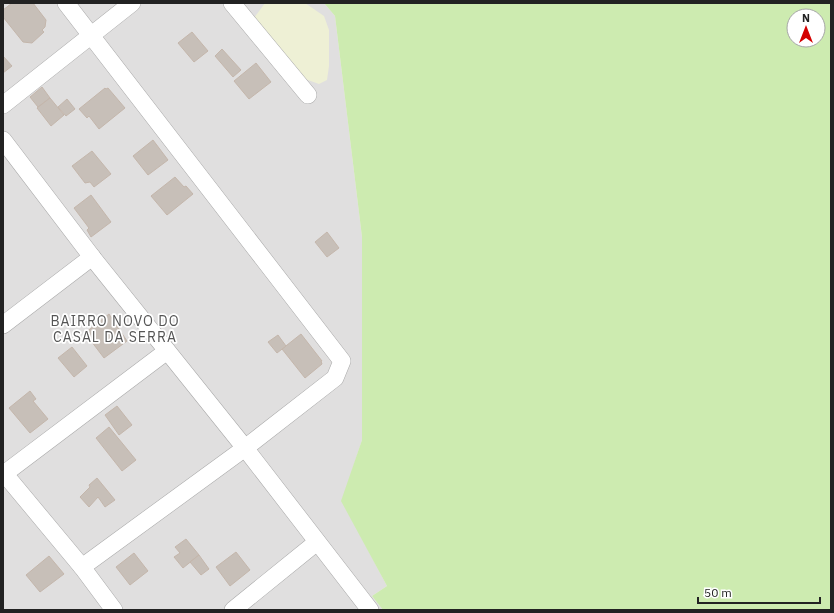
<svg xmlns="http://www.w3.org/2000/svg" width="834" height="613" viewBox="0 0 834 613" font-family="'IBM Plex Sans',sans-serif">
<style>
.residential{fill:#e0dfdf}
.farmland{fill:#eef0d5}
.grass{fill:#cdebb0;fill-rule:evenodd}
.building{fill:#c7bfb8;stroke:#c4b6ab}
.lines{fill:none;stroke-linecap:round;stroke-linejoin:round}
.minor-casing{stroke:#a9a9a9;stroke-width:18}
.minor{stroke:#fff;stroke-width:17}
.labels{text-anchor:middle;stroke-width:3.5;stroke-linejoin:round;paint-order:stroke}
.neighbourhood-label{font-size:14px;letter-spacing:1px;fill:#555;stroke:#fff}
</style>
<rect width="100%" height="100%" fill="#f2efe9"/>
<polygon class="residential" points="3,3 324,3 335,16 362,237 362,440 342,501 387,586 372,596 383,610 3,610"/>
<polygon class="farmland" points="265,3 305,3 324,16 329,30 329,66 327,80 319,84 305,79 254,18"/>
<path class="grass" d="M 324,3 L 831,3 L 831,610 L 383,610 L 372,596 L 387,586 L 341,501 L 362,440 L 362,237 L 335,16 ZM 794,16 L 818,16 L 818,40 L 794,40 Z"/>
<g class="building">
<polygon points="12,3 33,3 46,20 45,27 42,30 44,32 32,43 23,42 3,17 3,10"/>
<polygon points="192,32 208,51 194,62 178,43"/>
<polygon points="222,49 241,70 233,77 215,56"/>
<polygon points="3,56 12,66 3,73"/>
<polygon points="256,63 271,82 249,99 234,81"/>
<polygon points="42,87 50,98 38,107 30,97"/>
<polygon points="105,88 106,89 108,88 125,108 99,129 89,116 87,118 79,109"/>
<polygon points="50,98 64,115 51,126 37,108"/>
<polygon points="67,99 75,109 66,116 58,107"/>
<polygon points="153,140 168,160 148,175 133,156"/>
<polygon points="92,151 111,174 94,187 90,182 85,183 72,166"/>
<polygon points="175,177 184,187 186,186 193,194 167,215 151,196"/>
<polygon points="91,195 111,222 91,237 87,230 89,228 74,208"/>
<polygon points="327,232 339,248 327,257 315,242"/>
<polygon points="109,314 127,341 104,358 85,333"/>
<polygon points="301,334 322,361 321,361 322,364 305,378 282,349"/>
<polygon points="278,335 286,346 277,353 268,342"/>
<polygon points="72,347 87,366 74,377 58,358"/>
<polygon points="30,391 36,399 33,401 48,419 30,433 9,408"/>
<polygon points="117,406 132,425 119,435 105,415"/>
<polygon points="109,427 136,460 122,471 96,438"/>
<polygon points="97,478 115,500 105,507 98,497 89,507 80,497 90,487 89,485"/>
<polygon points="186,539 199,555 183,568 174,557 180,553 175,547"/>
<polygon points="236,552 250,570 230,586 216,567"/>
<polygon points="134,553 148,571 130,585 116,567"/>
<polygon points="199,555 209,569 201,575 190,562"/>
<polygon points="49,556 64,574 40,592 26,575"/>
</g>
<g class="lines">
<defs>
<g id="minor">
<polyline points="66,3 342,361 335,378 245,448 82,567"/>
<polyline points="232,3 308,95"/>
<polyline points="3,105 132,3"/>
<polyline points="3,140 92,257 245,448 370,610"/>
<polyline points="3,325 92,257"/>
<polyline points="3,472 82,567 114,610"/>
<polyline points="4,474 167,351"/>
<polyline points="233,610 317,542"/>
</g>
</defs>
<use href="#minor" class="minor-casing"/>
<use href="#minor" class="minor"/>
</g>
<g class="labels">
<g class="neighbourhood-label">
<text x="115" y="326">BAIRRO NOVO DO<tspan x="115" dy="16">CASAL DA SERRA</tspan></text>
</g>
</g>
<rect width="834" height="613" fill="none" stroke="#222222" stroke-width="8"/>
<g transform="translate(806 28)"><circle r="19" fill="#ffffff" stroke="#a7a7a7"/>
<path d="M0-3L7 15L0 10L-7 15Z" fill="#d40000"/>
<text y="-6" font-size="11" font-weight="bold" text-anchor="middle" fill="#222222">N</text>
</g>
<path d="M698 597v6h122v-6" fill="none" stroke="#222222" stroke-width="2"/>
<text x="704" y="597" font-size="12" fill="#222222" stroke="#ffffff" stroke-width="3" paint-order="stroke">50 m</text>
</svg>
